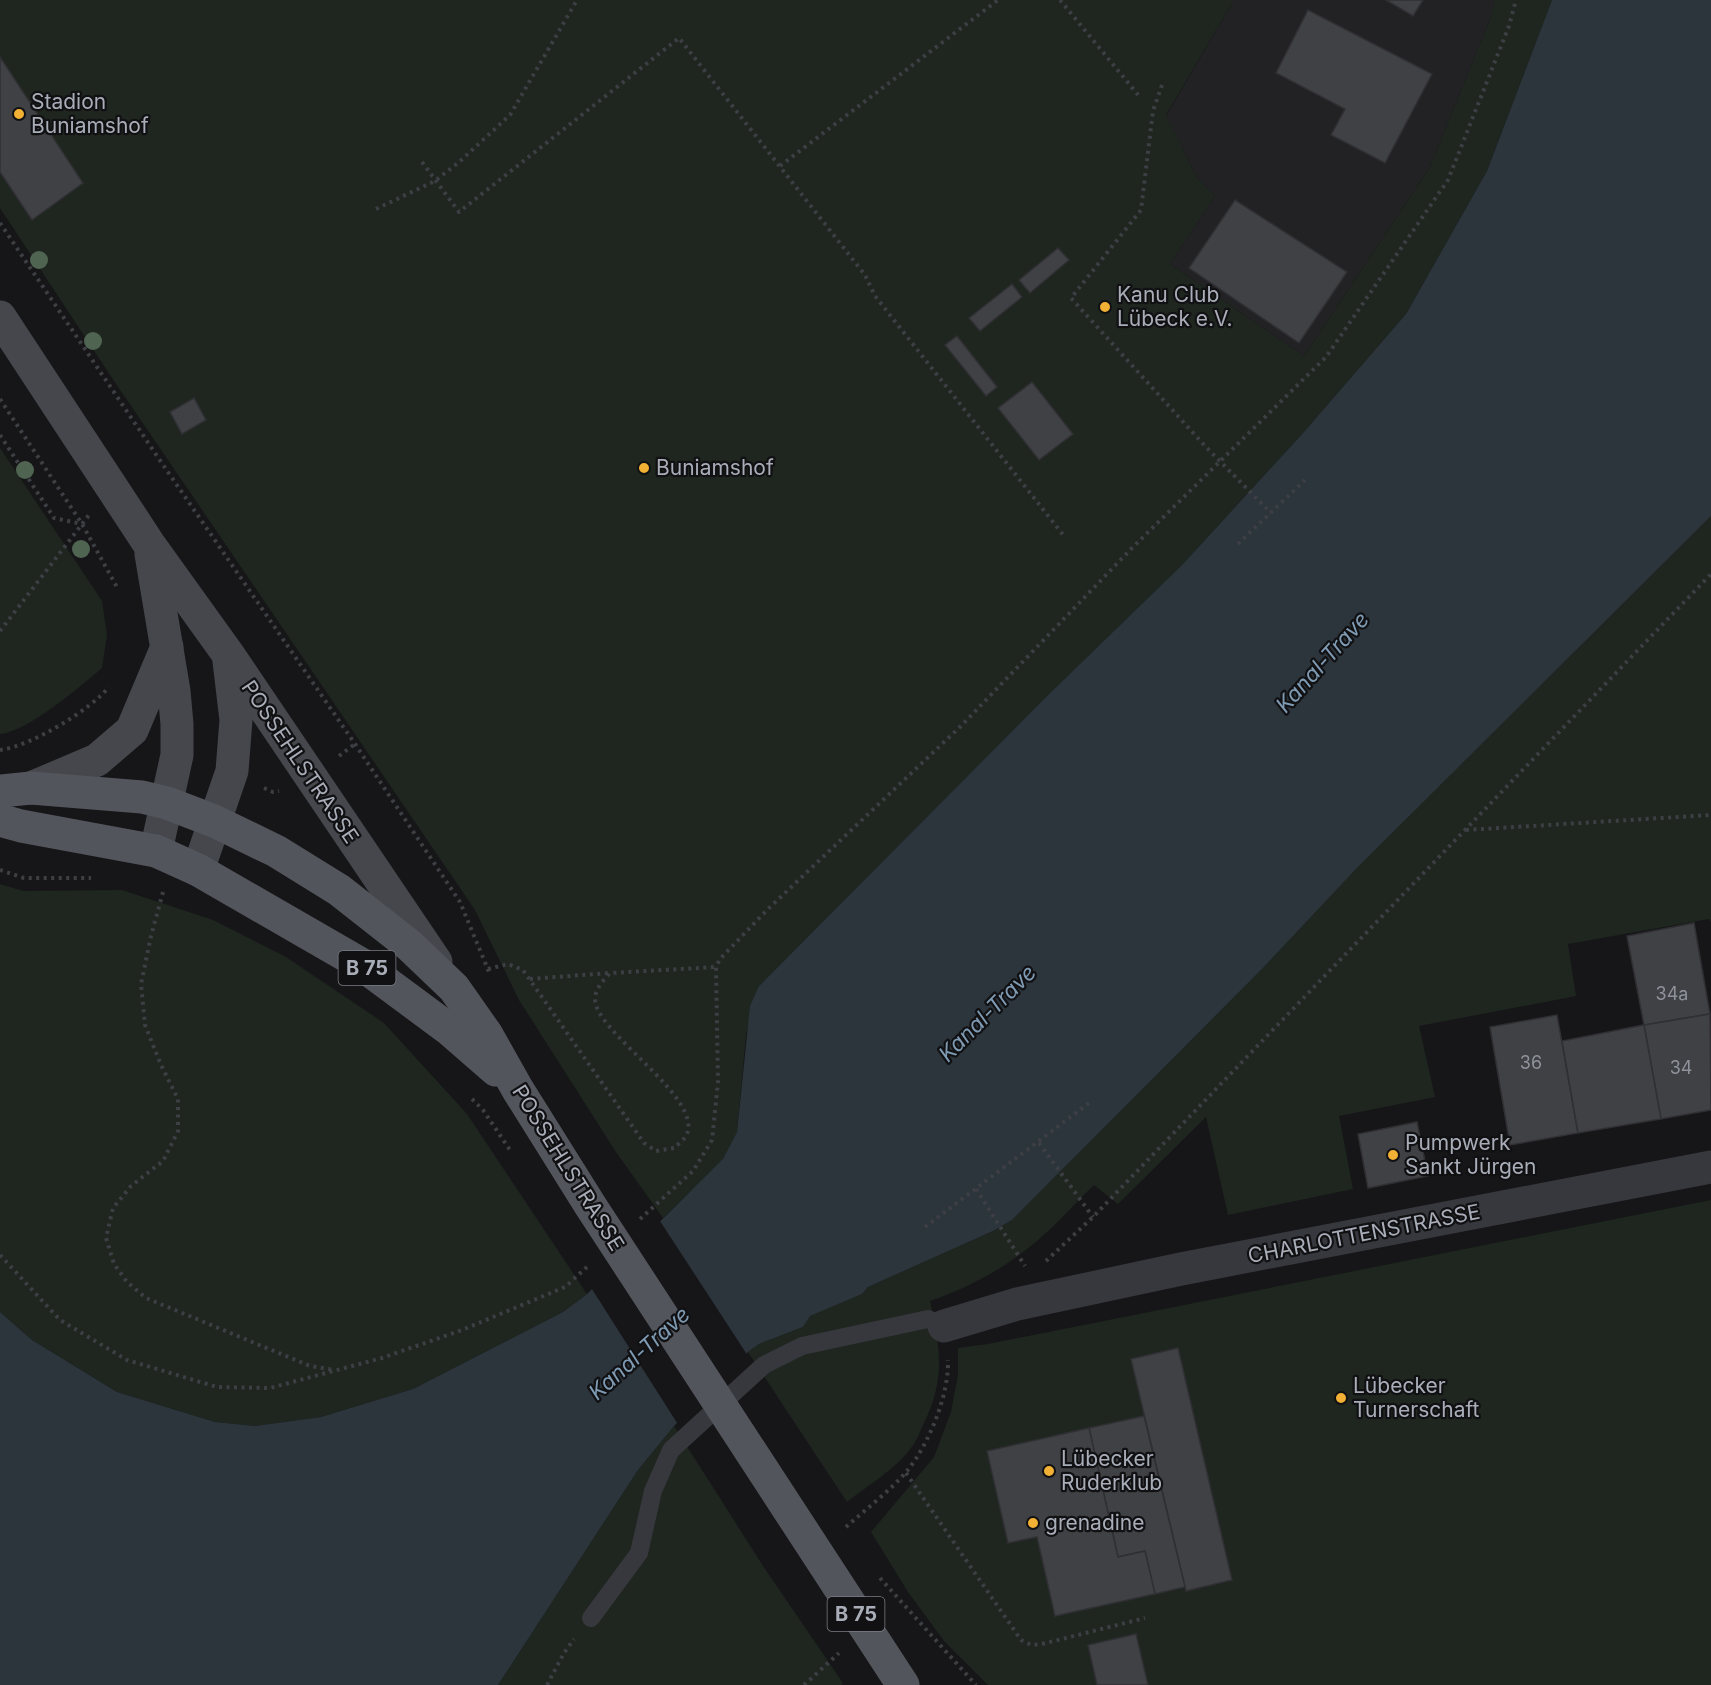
<svg xmlns="http://www.w3.org/2000/svg" width="1711" height="1685" viewBox="0 0 1711 1685" font-family="Inter,sans-serif">
<style>
.built{fill:#222225}
.green{fill:#1e261f}
.water{fill:#2c353c}
.pier{fill:#161618}
.building{fill:#404145;stroke:#303034;stroke-width:1.5}
.lines{fill:none;stroke-linecap:round;stroke-linejoin:round}
.path{stroke:#3d3f44;stroke-width:4;stroke-dasharray:3 4.5;stroke-linecap:butt}
.lane{stroke:#37383d;stroke-width:18}
.street{stroke:#37383d;stroke-width:33}
.secondary{stroke:#45474d;stroke-width:33}
.primary{stroke:#53555c;stroke-width:33}
.tree{fill:#506452}
.poi-dot{fill:#f2b134;stroke:#111113;stroke-width:2}
.labels{text-anchor:middle;stroke-width:4.5;stroke-linejoin:round;paint-order:stroke}
.number-label{font-size:18px;fill:#8e929b}
.shield{fill:#111113;stroke:#7b7e86;stroke-width:1.5}
.shield-label{font-size:20px;font-weight:bold;fill:#a8adb8}
.poi-label{font-size:21px;fill:#a8adb8;stroke:#111113;text-anchor:start}
.street-label{font-size:21px;fill:#a8adb8;stroke:#111113}
.water-label{font-size:22px;font-style:italic;fill:#7f9bb3;stroke:#111113}
</style>
<rect width="100%" height="100%" fill="#161618"/>
<polygon class="built" points="1234,0 1495,0 1490,19 1430,167 1304,356 1170,264 1215,196 1196,176 1166,116"/>
<g class="green">
<polygon points="0,0 1234,0 1166,115 1196,176 1215,196 1170,264 1304,356 1430,167 1490,19 1495,0 1552,0 1487,171 1406,314 1303,433 1182,565 1048,695 759,986 746,1035 737,1132 723,1160 663,1218 616,1152 519,1000 475,910 110,375 0,208"/>
<path d="M 0,448 L 102,601 L 107,635 L 102,668 C 81,686 27,732 0,734 Z"/>
<path d="M 1711,516 L 1711,922 L 1709,919 L 1568,944 L 1576,996 L 1419,1026 L 1435,1097 L 1339,1116 L 1353,1189 L 1228,1215 L 1206,1117 L 1118,1204 L 1094,1185 C 1072,1206 1051,1231 1027,1249 C 998,1272 965,1289 930,1301 C 940,1348 946,1378 924,1423 C 920,1431 917,1441 911,1448 C 895,1470 868,1485 847,1502 L 748,1352 L 759,1344 L 803,1327 L 809,1316 L 862,1294 L 868,1287 L 993,1231 L 1012,1220 L 1263,968 L 1357,868 Z"/>
<polygon points="0,884 23,891 122,890 213,920 286,957 384,1023 467,1114 587,1294 563,1312 413,1389 321,1417 255,1426 215,1422 117,1392 32,1340 0,1312"/>
<polygon points="1711,1200 1711,1685 988,1685 944,1641 908,1592 871,1532 934,1457 951,1412 958,1375 958,1348 988,1344"/>
<polygon points="674,1426 763,1566 843,1683 841,1685 498,1685 638,1470"/>
</g>
<polygon class="water" points="1552,0 1711,0 1711,516 1357,868 1263,968 1012,1220 993,1231 868,1287 862,1294 810,1316 803,1327 759,1344 748,1352 674,1426 638,1470 498,1685 0,1685 0,1312 32,1340 117,1392 215,1422 255,1426 321,1417 413,1389 563,1312 587,1294 723,1159 737,1132 750,1006 759,986 1048,695 1182,565 1303,433 1406,314 1487,171"/>
<polygon class="pier" points="658,1218 748,1356 679,1426 590,1286"/>
<g class="building">
<polygon points="1386,0 1423,0 1413,16"/>
<polygon points="1308,10 1432,74 1385,163 1331,135 1345,109 1276,73"/>
<polygon points="0,57 83,183 32,220 0,172"/>
<polygon points="1235,200 1347,272 1299,343 1189,268"/>
<polygon points="1058,248 1069,260 1030,293 1019,280"/>
<polygon points="1012,284 1022,297 980,331 969,318"/>
<polygon points="957,336 997,387 986,396 945,345"/>
<polygon points="1032,382 1073,434 1039,460 998,408"/>
<polygon points="194,398 206,420 182,434 170,412"/>
<polygon points="1694,923 1710,1014 1644,1025 1627,936"/>
<polygon points="1710,1014 1711,1110 1661,1119 1644,1025"/>
<polygon points="1557,1015 1578,1133 1510,1145 1490,1027"/>
<polygon points="1644,1025 1661,1119 1578,1133 1562,1041"/>
<polygon points="1417,1122 1428,1176 1368,1188 1358,1134"/>
<polygon points="1178,1348 1232,1580 1186,1591 1131,1359"/>
<polygon points="1144,1416 1185,1587 1155,1594 1145,1551 1118,1557 1089,1428"/>
<polygon points="1089,1428 1118,1557 1145,1551 1155,1594 1055,1616 1037,1537 1008,1543 987,1451"/>
<polygon points="1136,1634 1148,1685 1097,1685 1088,1645"/>
</g>
<g class="lines">
<g class="path">
<polyline points="1060,0 1139,96"/>
<polyline points="1162,85 1153,111 1141,210 1071,298 1205,446 1271,513"/>
<polyline points="422,162 459,212 679,38 865,275 875,296 1064,536"/>
<polyline points="780,166 998,0"/>
<polyline points="376,209 435,181 458,163 510,115 577,0"/>
<polyline points="0,223 157,456 355,744 460,902 489,972"/>
<polyline points="0,399 82,524 118,589"/>
<polyline points="0,435 54,518 82,524"/>
<polyline points="1238,544 1305,480"/>
<polyline points="0,631 89,515"/>
<path d="M 0,750 C 31,746 89,711 109,687"/>
<polyline points="339,756 355,744"/>
<polyline points="264,788 273,792 279,791"/>
<polyline points="1466,830 1711,815"/>
<polyline points="0,870 24,878 91,878"/>
<polyline points="163,892 151,936 141,984 145,1025 161,1065 178,1099 178,1131 163,1161 131,1186 113,1208 106,1238 114,1264 127,1282 146,1298 310,1366 334,1370"/>
<path d="M 488,969 L 508,964 L 523,970 L 644,1143 L 656,1151 L 674,1148 C 678,1144 685,1139 687,1134 C 701,1098 606,1039 596,1005 C 592,992 602,982 610,973 L 716,967"/>
<polyline points="530,979 609,973"/>
<polyline points="472,1099 483,1110 512,1153"/>
<polyline points="1039,1143 1093,1217"/>
<polyline points="976,1189 1025,1266"/>
<polyline points="640,1219 693,1171 712,1140 718,1082 716,967 720,959 767,910 961,726 1131,549 1326,357 1448,180 1509,26 1516,0"/>
<polyline points="925,1227 1089,1103"/>
<polyline points="0,1255 60,1320 127,1360 217,1387 270,1388 382,1358 462,1330 565,1287 587,1267"/>
<polyline points="1046,1261 1093,1217 1711,574"/>
<polyline points="906,1473 1021,1640 1031,1645 1042,1644 1145,1618"/>
<path d="M 846,1527 C 866,1509 890,1491 907,1471 C 929,1444 949,1395 948,1360"/>
<polyline points="880,1578 976,1685"/>
<polyline points="547,1685 564,1653 574,1639"/>
<polyline points="804,1685 839,1653"/>
</g>
<polyline class="lane" points="591,1618 639,1553 653,1491 671,1450 764,1365 802,1346 928,1319 944,1326"/>
<polyline class="street" points="944,1326 1017,1304 1181,1269 1711,1167"/>
<g class="secondary">
<polyline points="0,317 149,544 228,654 436,962"/>
<polyline points="151,554 174,691 177,724 177,755 156,851"/>
<polyline points="31,788 97,760 132,730 167,647"/>
<polyline points="198,870 232,771 236,720 229,661"/>
</g>
<g class="primary">
<polyline points="0,791 31,788 142,797 167,803 214,821 276,851 339,890 409,945 454,988 487,1035 518,1090 590,1205 903,1685"/>
<polyline points="0,820 21,826 156,851 198,870 361,964 450,1030 496,1070"/>
</g>
</g>
<g class="tree">
<circle cx="39" cy="260" r="9"/>
<circle cx="93" cy="341" r="9"/>
<circle cx="25" cy="470" r="9"/>
<circle cx="81" cy="549" r="9"/>
</g>
<g class="poi-dot">
<circle cx="19" cy="114" r="6"/>
<circle cx="1105" cy="307" r="6"/>
<circle cx="644" cy="468" r="6"/>
<circle cx="1393" cy="1155" r="6"/>
<circle cx="1341" cy="1398" r="6"/>
<circle cx="1049" cy="1471" r="6"/>
<circle cx="1033" cy="1523" r="6"/>
</g>
<g class="labels">
<g class="number-label">
<text x="1672" y="1000">34a</text>
<text x="1531" y="1069">36</text>
<text x="1681" y="1074">34</text>
</g>
<g class="shield">
<rect x="338.5" y="951" width="57" height="34" rx="4.5"/>
<rect x="827.5" y="1597" width="57" height="34" rx="4.5"/>
</g>
<g class="shield-label">
<text x="367" y="975">B 75</text>
<text x="856" y="1621">B 75</text>
</g>
<g class="poi-label">
<text x="31" y="109">Stadion<tspan x="31" dy="24">Buniamshof</tspan></text>
<text x="1117" y="302">Kanu Club<tspan x="1117" dy="24">Lübeck e.V.</tspan></text>
<text x="656" y="475">Buniamshof</text>
<text x="1405" y="1150">Pumpwerk<tspan x="1405" dy="24">Sankt Jürgen</tspan></text>
<text x="1353" y="1393">Lübecker<tspan x="1353" dy="24">Turnerschaft</tspan></text>
<text x="1061" y="1466">Lübecker<tspan x="1061" dy="24">Ruderklub</tspan></text>
<text x="1045" y="1530">grenadine</text>
</g>
<g class="street-label">
<text transform="translate(300 762) rotate(56)" y="7">POSSEHLSTRASSE</text>
<text transform="translate(568 1168) rotate(58)" y="7">POSSEHLSTRASSE</text>
<text transform="translate(1364 1234) rotate(-11)" y="7">CHARLOTTENSTRASSE</text>
</g>
<g class="water-label">
<text transform="translate(1322 662) rotate(-48)" y="8">Kanal-Trave</text>
<text transform="translate(987 1013) rotate(-45)" y="8">Kanal-Trave</text>
<text transform="translate(639 1353) rotate(-42)" y="8">Kanal-Trave</text>
</g>
</g>
</svg>
